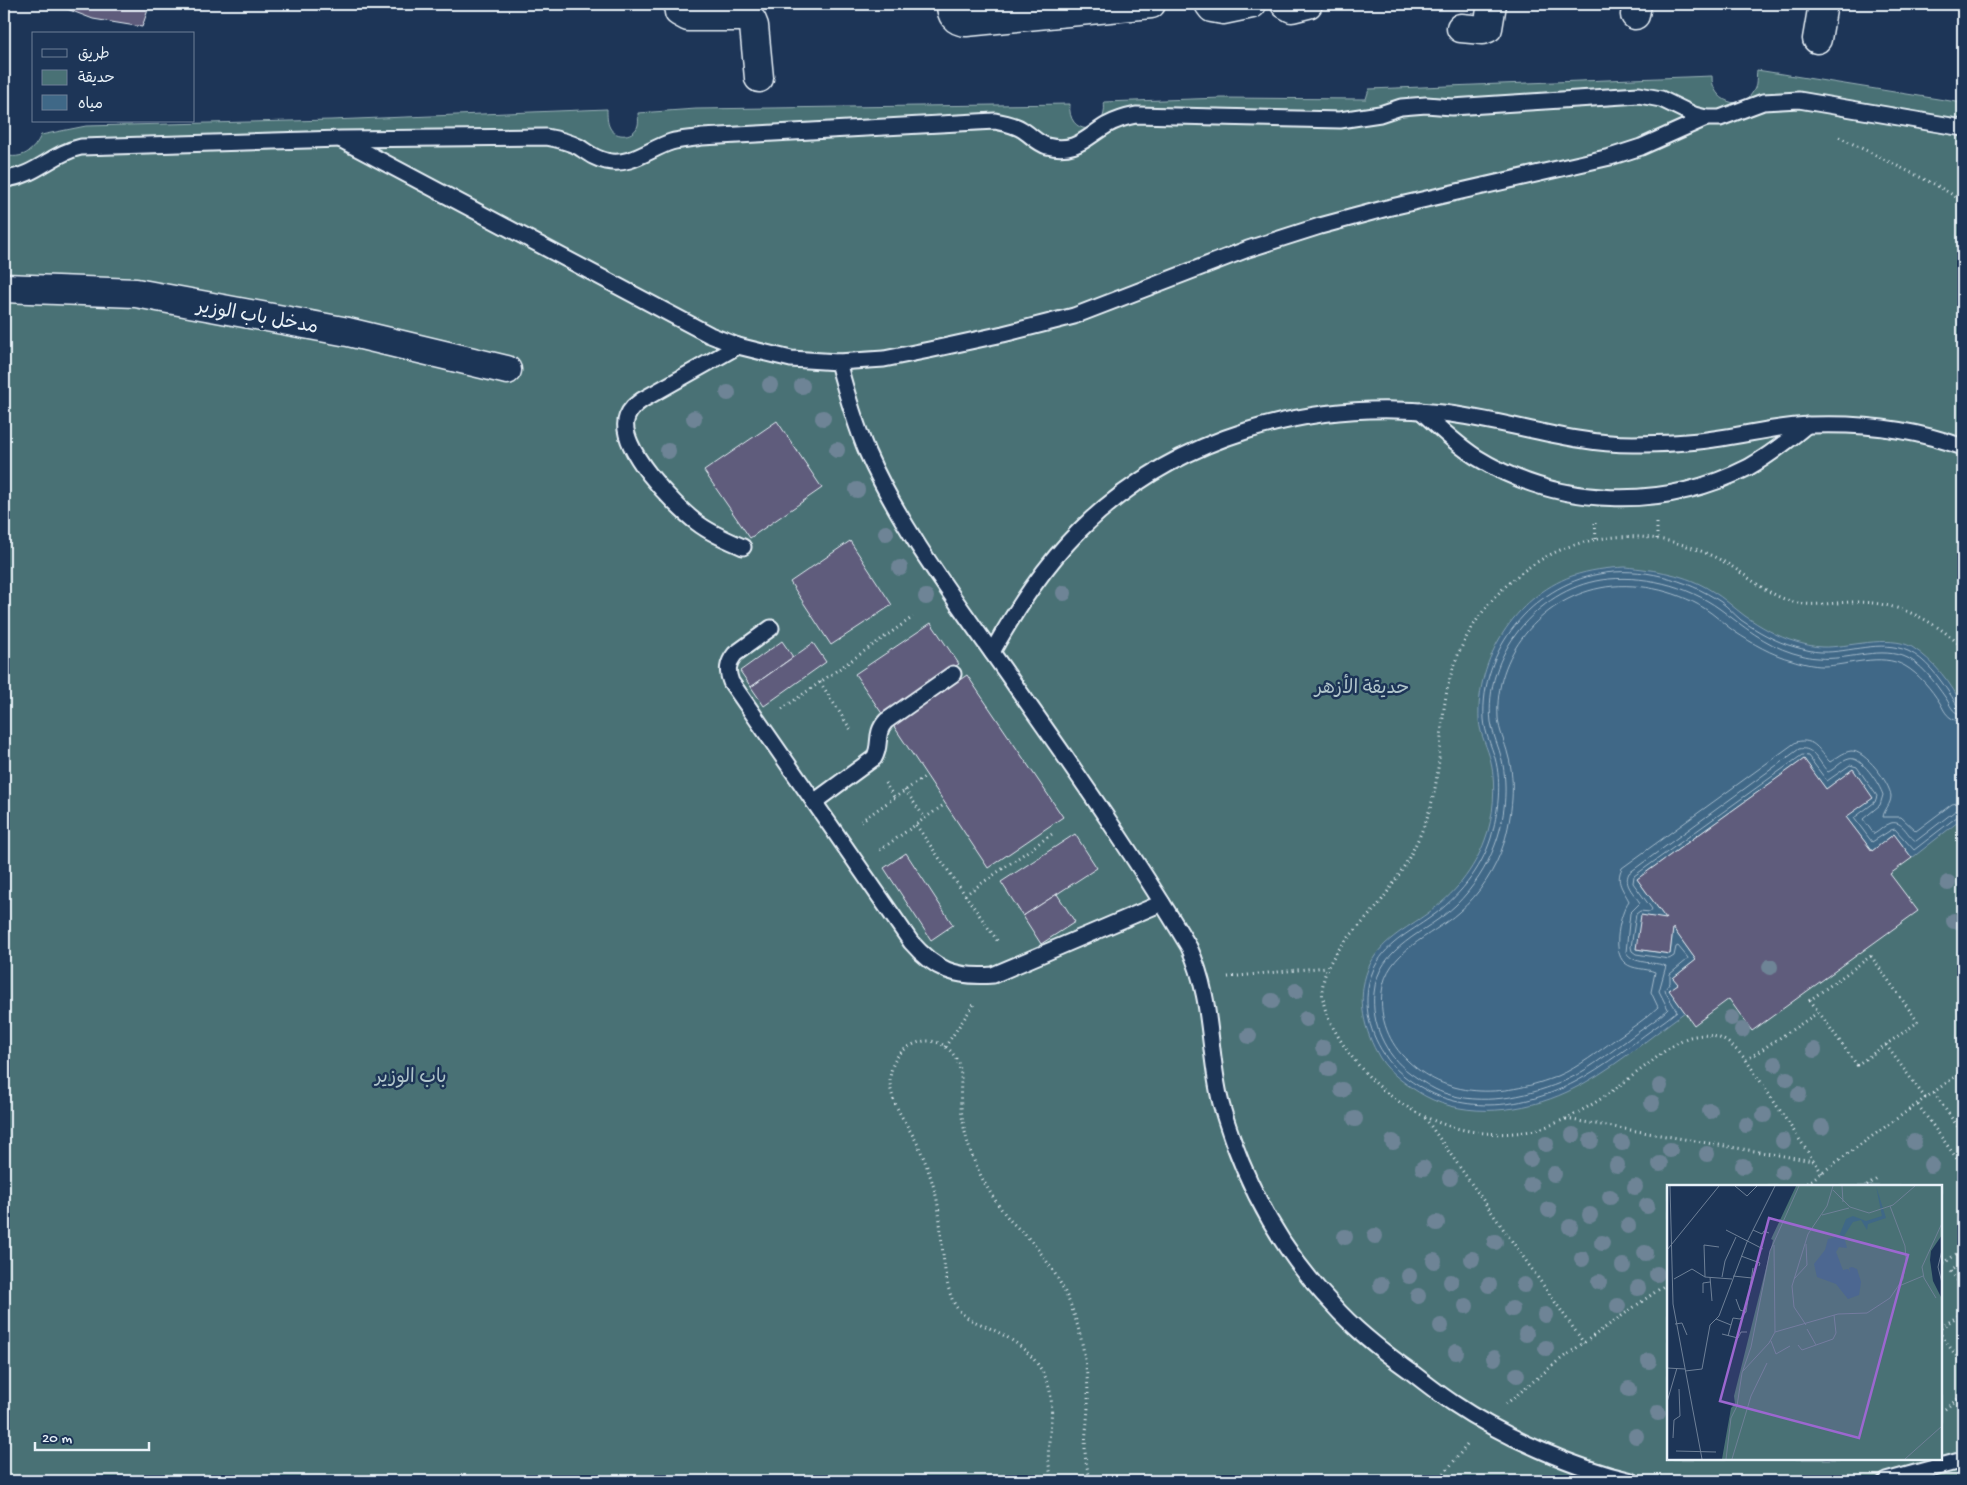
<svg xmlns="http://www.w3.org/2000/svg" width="1967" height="1485" viewBox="0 0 1967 1485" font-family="'Gochi Hand','Playpen Sans Arabic',sans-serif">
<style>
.green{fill:#497175;stroke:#98b1b6;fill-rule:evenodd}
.water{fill:#3f6887;stroke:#839fb4}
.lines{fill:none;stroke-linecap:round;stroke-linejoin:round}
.shore{stroke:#a4bacb;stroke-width:1}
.building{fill:#5f5c7b;stroke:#e8f1f8}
.service-casing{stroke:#e8f1f8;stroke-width:19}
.minor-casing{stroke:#e8f1f8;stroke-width:31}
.path{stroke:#e8f1f8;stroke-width:3;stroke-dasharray:1 4;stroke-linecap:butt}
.service{stroke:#1d3557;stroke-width:15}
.minor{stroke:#1d3557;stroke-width:28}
.tree{fill:#6e8496}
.labels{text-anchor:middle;stroke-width:5;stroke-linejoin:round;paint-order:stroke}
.street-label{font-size:19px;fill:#e8f1f8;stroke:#1d3557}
.park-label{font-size:19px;fill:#b0c4ca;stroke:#1d3557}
.inset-road{fill:none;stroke:#6e8097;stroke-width:1}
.view{fill:#9c67d0;fill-opacity:0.15;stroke:#9c67d0;stroke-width:2.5}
.inset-edge{fill:none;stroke:#e8f1f8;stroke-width:2.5}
</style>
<rect width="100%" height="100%" fill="#1d3557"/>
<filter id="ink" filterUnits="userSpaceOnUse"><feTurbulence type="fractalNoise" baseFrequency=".02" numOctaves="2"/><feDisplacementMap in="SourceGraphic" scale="10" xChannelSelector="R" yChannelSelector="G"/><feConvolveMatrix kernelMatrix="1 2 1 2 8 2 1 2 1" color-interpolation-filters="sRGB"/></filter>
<g filter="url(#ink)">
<path class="green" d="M 1757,70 L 1963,103 L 1963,1481 L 4,1481 L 4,155 C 22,160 34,151 41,135 L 86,126 L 331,120 L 607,109 C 607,115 607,123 610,128 C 616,139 635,137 638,125 C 639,121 638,116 638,113 L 696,109 L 1070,104 C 1066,137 1109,137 1104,102 L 1222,98 L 1366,99 L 1369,89 L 1712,76 C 1711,101 1742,114 1754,90 C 1757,85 1756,76 1757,70 ZM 1668,1186 L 1941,1186 L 1941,1459 L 1668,1459 Z"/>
<path class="water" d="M 1625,567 C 1655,570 1686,574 1712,591 C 1724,598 1734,608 1745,616 C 1760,626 1778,637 1796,642 C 1803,644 1814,647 1822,647 C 1847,648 1888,634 1912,647 C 1934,661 1952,684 1963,707 L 1963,818 L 1912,858 L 1894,834 L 1872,851 L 1846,817 L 1852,770 L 1826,789 L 1804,759 L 1637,879 L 1666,919 L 1636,949 L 1670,954 L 1673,928 L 1696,960 L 1674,977 L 1678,984 L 1670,990 L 1685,1012 C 1647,1039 1610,1072 1567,1092 C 1524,1112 1467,1119 1425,1096 C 1408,1086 1390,1074 1380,1058 C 1364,1031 1356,999 1368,969 C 1379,941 1406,929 1428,913 C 1454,895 1474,870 1485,840 C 1494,817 1496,786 1491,762 C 1488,748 1480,735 1479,720 C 1476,659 1515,597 1572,576 C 1590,570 1607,568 1625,567 Z"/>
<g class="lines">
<g class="shore">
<path d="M 1963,707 C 1961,707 1959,707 1957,705 C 1954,702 1953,697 1950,694 C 1940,679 1926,659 1908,651 C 1880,639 1850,653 1821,652 C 1813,652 1803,649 1795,647 C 1776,642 1757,631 1741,620 C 1734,614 1728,607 1721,602 C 1687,579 1640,566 1599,574 C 1532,586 1480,651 1484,719 C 1485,733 1491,745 1495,758 C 1502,783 1498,813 1491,838 C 1481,870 1458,898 1431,917 C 1409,933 1384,944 1373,971 C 1361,999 1368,1030 1384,1054 C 1393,1069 1409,1081 1424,1089 C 1473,1117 1537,1105 1584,1077 C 1601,1067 1618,1055 1634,1043 C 1648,1032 1664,1022 1677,1011 L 1666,993 L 1665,989 L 1670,983 L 1670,974 L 1687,960 L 1688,958 L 1678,946 L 1676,947 L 1674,956 L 1669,959 L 1636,954 L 1632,951 L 1631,947 L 1636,914 L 1640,911 L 1650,912 L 1652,909 L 1633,883 L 1634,876 L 1802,755 L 1808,756 L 1827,781 L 1850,765 L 1857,767 L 1877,796 L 1875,802 L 1854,818 L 1872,842 L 1891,830 L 1895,829 L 1914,850 L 1958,816 L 1963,815"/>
<path d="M 1963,714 C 1961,713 1959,714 1957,713 C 1951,710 1949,702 1945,697 C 1935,683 1921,662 1903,656 C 1875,647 1847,661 1818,658 C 1810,658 1801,655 1793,653 C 1764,644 1743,626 1720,609 C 1687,585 1641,574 1601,580 C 1537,590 1483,656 1491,722 C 1493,736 1499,747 1502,760 C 1508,787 1505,819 1495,845 C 1487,867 1473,888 1456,905 C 1427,933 1378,946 1374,993 C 1371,1024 1385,1055 1410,1073 C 1420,1080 1432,1089 1444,1093 C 1481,1106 1525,1097 1560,1083 C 1584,1073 1605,1056 1626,1041 C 1640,1030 1656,1021 1668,1009 L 1659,991 L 1666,966 C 1654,961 1633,965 1626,952 L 1630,913 L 1640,903 C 1634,893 1623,885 1629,873 L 1799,749 C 1814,746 1819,763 1828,772 C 1835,769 1841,761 1849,759 C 1861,755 1880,785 1883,795 L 1880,805 L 1863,819 L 1874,834 C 1880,831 1884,825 1891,823 C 1903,820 1907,836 1916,841 L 1955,811 L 1963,809"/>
<path d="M 1963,721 C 1958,721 1956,721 1951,718 C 1945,714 1943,708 1940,703 C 1931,689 1919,674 1905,666 C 1881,652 1848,666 1823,666 C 1813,666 1801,663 1792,660 C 1772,655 1752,643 1735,632 C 1724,624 1715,615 1704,608 C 1675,590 1633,581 1600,588 C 1540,600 1494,656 1498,718 C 1499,731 1505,742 1508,755 C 1516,782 1512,816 1504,843 C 1496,869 1479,895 1459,912 C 1431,937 1386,951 1382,992 C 1379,1018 1389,1044 1408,1061 C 1450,1101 1508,1096 1558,1076 C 1579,1067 1599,1051 1617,1038 C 1631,1028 1646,1019 1658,1007 L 1651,992 L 1655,972 C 1646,968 1633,970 1625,963 C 1611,952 1620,913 1629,901 C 1623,889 1615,882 1622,868 L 1796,742 C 1815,737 1819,751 1830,762 C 1837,758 1843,752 1851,751 C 1865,750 1890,783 1891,796 C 1891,805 1884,809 1883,817 L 1901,817 L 1916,831 L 1952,804 L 1963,802"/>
</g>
</g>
<g class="building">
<polygon points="54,4 150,4 142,27 93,19"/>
<polygon points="777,421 822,488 750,538 704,471"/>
<polygon points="850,541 892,605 831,645 790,582"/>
<polygon points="931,623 959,664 883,715 855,674"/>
<polygon points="782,641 793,657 751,687 740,671"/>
<polygon points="813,643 826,662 764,706 751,687"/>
<polygon points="967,675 1063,817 988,868 893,725"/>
<polygon points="1804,759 1826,789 1853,769 1873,798 1846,817 1872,851 1894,834 1912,858 1890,874 1918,911 1752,1031 1729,999 1694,1025 1669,990 1678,984 1673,978 1696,960 1673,928 1670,954 1636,949 1641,915 1666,919 1637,879"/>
<polygon points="1075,834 1097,868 1023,916 1001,882"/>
<polygon points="906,853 953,925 931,940 884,868"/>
<polygon points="1057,894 1075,922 1041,944 1023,916"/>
</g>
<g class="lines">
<defs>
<g id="service">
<polyline points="342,140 710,335 738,346 791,359 838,362 884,359 929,350 1003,334 1074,316 1248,249 1320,226 1387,208 1610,157 1641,147 1706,118"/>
<path d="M 4,179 C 35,177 52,153 81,147 L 341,139 L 546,137 C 558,139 569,142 579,147 C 588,153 595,159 606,161 C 630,167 649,149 671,142 C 681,139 692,139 702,137 L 995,121 C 1004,123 1013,124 1021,129 C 1030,134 1037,143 1047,146 C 1076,153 1085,138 1107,125 C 1116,120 1126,117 1136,115 L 1340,120 L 1380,114 L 1401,107 L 1426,105 L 1452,107 L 1639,95 L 1661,99 L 1694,115 L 1706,118 L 1720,118 L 1763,102 L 1799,100 L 1963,128"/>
<path d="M 738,346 L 642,400 C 635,405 630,409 627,417 C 616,446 675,506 696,522 C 710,533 727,540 743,547"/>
<path d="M 838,362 C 846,392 855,423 867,452 C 903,534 966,614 1017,688 C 1077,773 1136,858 1189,947 C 1212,997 1208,1043 1219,1095 C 1222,1110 1228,1126 1233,1141 C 1255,1201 1289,1259 1333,1305 C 1356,1331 1382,1351 1410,1371 C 1424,1382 1438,1393 1453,1403 C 1502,1436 1574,1468 1632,1481"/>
<path d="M 1421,411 C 1438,427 1456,444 1476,457 C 1558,508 1663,511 1749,467 C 1770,455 1789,440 1807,425"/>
<path d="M 771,628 L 735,654 C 727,664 727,671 731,682 L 911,942 C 935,970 956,978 993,975 L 1162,903"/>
<path d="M 992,652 C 1017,608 1044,566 1080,530 C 1174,436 1311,398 1442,413 C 1506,420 1568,444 1633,444 C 1660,444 1687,443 1714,439 C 1746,435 1777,426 1810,425 C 1862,423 1914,429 1963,447"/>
<path d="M 814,802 L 874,758 C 882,745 874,734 886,721 L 953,674"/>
<polyline points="1886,1481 1963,1460"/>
</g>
<g id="minor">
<polyline points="678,4 679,12 688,17 744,17 752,21 754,26 759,78"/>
<path d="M 951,4 C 951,15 955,21 966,22 L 1151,4"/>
<polyline points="1209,4 1212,8 1223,10 1252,4"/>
<polyline points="1285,4 1292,8 1308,4"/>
<polyline points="1635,15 1637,4"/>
<polyline points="1461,28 1483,30 1488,28 1492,4"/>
<polyline points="1817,39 1823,4"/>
<polyline points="4,288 136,293 348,332 507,370"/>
</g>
</defs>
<use href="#service" class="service-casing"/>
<use href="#minor" class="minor-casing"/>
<g class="path">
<polyline points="1839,137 1936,185 1963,201"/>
<polyline points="1595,523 1596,539"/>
<polyline points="1657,539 1657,522"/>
<polyline points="820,682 851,730"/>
<polyline points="782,709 913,617"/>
<polyline points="885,783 894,797"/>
<polyline points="905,790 925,818"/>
<polyline points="861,821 926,776"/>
<polyline points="916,825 999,943"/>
<polyline points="880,850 945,804"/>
<polyline points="965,895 1055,832"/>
<polygon points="1871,956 1918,1022 1857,1065 1810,1000"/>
<polyline points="1228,977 1327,967"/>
<polyline points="1886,1045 1926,1099"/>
<polyline points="945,1047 974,1004"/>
<polyline points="1746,1060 1819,1012"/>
<polyline points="1934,1093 1963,1134"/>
<polyline points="1918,1105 1963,1167"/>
<polyline points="1425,1118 1584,1343"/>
<polyline points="1566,1119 1813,1161"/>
<path d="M 1822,1173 L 1746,1060 C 1731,1043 1719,1032 1695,1036 C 1679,1038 1664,1052 1651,1062 C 1629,1078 1608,1096 1584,1109 C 1563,1121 1539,1132 1514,1133 C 1435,1140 1362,1090 1329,1019 C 1307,971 1345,943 1373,911 C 1380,904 1385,895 1391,887 C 1410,859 1427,826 1434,793 C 1441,760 1440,729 1446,696 C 1457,631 1505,570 1568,547 C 1620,528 1678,536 1726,563 C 1748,576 1765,593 1790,601 C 1812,608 1834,602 1856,602 C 1897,602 1935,620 1963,648"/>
<polyline points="1803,1186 1963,1071"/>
<polyline points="1867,1186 1877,1179"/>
<polyline points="1941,1258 1944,1263 1963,1249"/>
<polyline points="1963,1263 1951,1271 1963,1288"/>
<polyline points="1941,1328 1963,1312"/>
<polyline points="1941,1335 1963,1365"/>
<polyline points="1506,1404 1558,1361 1668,1283"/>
<polyline points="1945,1409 1963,1395"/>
<path d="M 1053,1481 C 1040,1447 1060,1416 1047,1381 C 1035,1352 1010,1337 983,1325 C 973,1321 965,1318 958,1309 C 941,1289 943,1229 937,1200 C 933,1182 926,1163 919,1147 C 909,1126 891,1106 890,1082 C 890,1065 897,1052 912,1045 C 939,1031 963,1055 961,1082 C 957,1132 978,1181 1009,1219 C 1016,1227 1024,1233 1031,1241 C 1044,1256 1056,1274 1065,1292 C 1081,1326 1089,1368 1088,1406 C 1087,1433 1080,1457 1092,1481"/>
<polyline points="1438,1481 1467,1445"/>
</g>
<use href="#service" class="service"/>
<use href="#minor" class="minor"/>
</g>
<g class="tree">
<circle cx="770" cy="385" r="8"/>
<circle cx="802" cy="386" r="8"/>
<circle cx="728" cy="393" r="8"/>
<circle cx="694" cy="418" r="8"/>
<circle cx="823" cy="418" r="8"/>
<circle cx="837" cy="450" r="8"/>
<circle cx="668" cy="451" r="8"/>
<circle cx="857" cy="490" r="8"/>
<circle cx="886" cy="533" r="8"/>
<circle cx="900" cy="568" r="8"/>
<circle cx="1064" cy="593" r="8"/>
<circle cx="926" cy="597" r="8"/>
<circle cx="1948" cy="883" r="8"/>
<circle cx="1954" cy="921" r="8"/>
<circle cx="1770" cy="967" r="8"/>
<circle cx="1296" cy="991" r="8"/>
<circle cx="1272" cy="1001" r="8"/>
<circle cx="1731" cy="1018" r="8"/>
<circle cx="1306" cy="1019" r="8"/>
<circle cx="1742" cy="1030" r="8"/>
<circle cx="1249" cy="1036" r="8"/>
<circle cx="1323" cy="1048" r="8"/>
<circle cx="1814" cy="1050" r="8"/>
<circle cx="1775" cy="1064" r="8"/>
<circle cx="1329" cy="1069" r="8"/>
<circle cx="1787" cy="1079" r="8"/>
<circle cx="1660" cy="1086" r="8"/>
<circle cx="1342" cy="1090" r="8"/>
<circle cx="1799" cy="1094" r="8"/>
<circle cx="1652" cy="1103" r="8"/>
<circle cx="1710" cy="1111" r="8"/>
<circle cx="1764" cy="1115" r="8"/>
<circle cx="1355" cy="1119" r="8"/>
<circle cx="1746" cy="1125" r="8"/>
<circle cx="1822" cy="1127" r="8"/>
<circle cx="1573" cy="1135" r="8"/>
<circle cx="1591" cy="1141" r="8"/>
<circle cx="1783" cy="1141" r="8"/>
<circle cx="1393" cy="1142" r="8"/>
<circle cx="1914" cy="1142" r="8"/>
<circle cx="1622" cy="1143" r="8"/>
<circle cx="1546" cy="1144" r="8"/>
<circle cx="1670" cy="1150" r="8"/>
<circle cx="1707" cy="1154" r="8"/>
<circle cx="1530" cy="1159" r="8"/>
<circle cx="1660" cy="1164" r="8"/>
<circle cx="1617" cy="1165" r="8"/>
<circle cx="1931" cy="1165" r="8"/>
<circle cx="1743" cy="1166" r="8"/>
<circle cx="1423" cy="1168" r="8"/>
<circle cx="1782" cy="1172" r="8"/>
<circle cx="1554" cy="1174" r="8"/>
<circle cx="1450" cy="1178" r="8"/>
<circle cx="1531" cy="1185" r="8"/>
<circle cx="1635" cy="1187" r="8"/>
<circle cx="1610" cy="1197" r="8"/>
<circle cx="1647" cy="1206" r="8"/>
<circle cx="1549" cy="1210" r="8"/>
<circle cx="1590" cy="1215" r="8"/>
<circle cx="1437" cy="1223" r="8"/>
<circle cx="1628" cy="1226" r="8"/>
<circle cx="1570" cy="1227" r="8"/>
<circle cx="1375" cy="1236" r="8"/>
<circle cx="1345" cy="1237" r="8"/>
<circle cx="1495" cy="1242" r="8"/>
<circle cx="1602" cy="1243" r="8"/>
<circle cx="1645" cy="1253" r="8"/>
<circle cx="1472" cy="1259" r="8"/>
<circle cx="1582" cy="1259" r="8"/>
<circle cx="1434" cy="1261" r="8"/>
<circle cx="1623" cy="1266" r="8"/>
<circle cx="1657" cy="1274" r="8"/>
<circle cx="1409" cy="1276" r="8"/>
<circle cx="1451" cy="1282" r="8"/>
<circle cx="1599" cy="1282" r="8"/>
<circle cx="1381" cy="1285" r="8"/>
<circle cx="1489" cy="1285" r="8"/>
<circle cx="1524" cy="1285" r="8"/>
<circle cx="1638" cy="1288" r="8"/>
<circle cx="1418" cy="1296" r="8"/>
<circle cx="1466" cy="1306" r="8"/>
<circle cx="1618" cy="1306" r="8"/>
<circle cx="1512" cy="1309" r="8"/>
<circle cx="1545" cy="1315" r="8"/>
<circle cx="1441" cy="1326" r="8"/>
<circle cx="1526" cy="1334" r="8"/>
<circle cx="1546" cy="1348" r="8"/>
<circle cx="1456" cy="1352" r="8"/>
<circle cx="1494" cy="1358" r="8"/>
<circle cx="1649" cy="1361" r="8"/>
<circle cx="1517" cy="1375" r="8"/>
<circle cx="1629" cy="1389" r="8"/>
<circle cx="1658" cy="1413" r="8"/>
<circle cx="1636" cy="1436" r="8"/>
</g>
</g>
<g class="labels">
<g class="street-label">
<text transform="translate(258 315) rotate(10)" y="7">مدخل باب الوزير</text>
</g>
<g class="park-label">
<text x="1362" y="693">حديقة الأزهر</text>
<text x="411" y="1082">باب الوزير</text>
</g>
</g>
<g transform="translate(1667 1185)">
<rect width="275" height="275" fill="#1d3557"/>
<path d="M 129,1 L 275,1 L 275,50 L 264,66 L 263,75 L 266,96 L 275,114 L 275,274 L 55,274 L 64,223 L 68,219 L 67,211 L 106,55 L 104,54 Z" fill="#497175"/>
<path d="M 209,1 L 219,33 L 201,39 L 200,45 L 194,35 L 186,37 L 177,51 L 180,63 L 172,62 L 169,67 L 176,85 L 181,84 L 183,87 L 182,83 L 185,82 L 190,84 L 194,97 L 192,110 L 181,114 L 169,99 L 150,92 L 147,79 L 158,65 L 161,54 L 172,51 L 179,34 L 186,31 L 199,36 L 215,31 Z" fill="#3f6887"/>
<path class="inset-road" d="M 3,1 L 6,119 L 35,274M 68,1 L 80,11 L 90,1M 175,1 L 176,17M 166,5 L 183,22 L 202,28 L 226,20 L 248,1M 155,30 L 182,23M 59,45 L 96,64M 86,45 L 95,49 L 97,46 L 102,48M 0,65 L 52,1M 275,65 L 271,82 L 275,98M 74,71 L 93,78 L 92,81M 66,91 L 85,93M 38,92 L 37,60 L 52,62M 43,92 L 45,116M 55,92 L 58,76 L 69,52M 7,94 L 25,84 L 38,92 L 65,94M 127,94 L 140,80 L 139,59M 232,101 L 256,91M 36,108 L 36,98 L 43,97M 269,113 L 257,93 L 255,82 L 275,38M 69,114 L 73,125 L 79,127M 49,134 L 64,140M 8,139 L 15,138 L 20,150M 139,140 L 127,122 L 125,101 L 141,49 L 160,21 L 166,1M 140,144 L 149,160M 108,147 L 171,129 L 200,128 L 223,113 L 236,94 L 239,74 L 238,61 L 223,21M 55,149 L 71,153 L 74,147 L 80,147M 61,151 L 66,133 L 73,134 L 79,127 L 86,83M 104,156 L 109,169 L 123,161M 131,160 L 135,165 L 166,154 L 169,148 L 167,130M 0,183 L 18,184M 18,186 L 35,184 L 43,140 L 52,131 L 80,57 L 108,1M 76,186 L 102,158 L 108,147 L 107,60M 0,217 L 10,183M 6,253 L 7,235 L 13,231 L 12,204M 9,266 L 49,267M 59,274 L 64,233 L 70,221 L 75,188 L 84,162 L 103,66 L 132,1M 65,274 L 84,211 L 100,178M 238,274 L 275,241"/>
<path class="view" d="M 102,33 L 241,70 L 192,253 L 53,216 Z"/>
<rect width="275" height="275" class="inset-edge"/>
</g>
<rect width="1967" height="1485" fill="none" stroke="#1d3557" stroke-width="20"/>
<rect x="10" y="10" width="1947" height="1465" fill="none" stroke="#e8f1f8" stroke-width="2" filter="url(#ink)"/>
<rect x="32" y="32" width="162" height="90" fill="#1d3557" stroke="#6e8097"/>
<rect x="42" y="49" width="25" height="8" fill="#1d3557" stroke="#6e8097"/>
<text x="78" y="58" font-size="15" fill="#e8f1f8">طريق</text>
<rect x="42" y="70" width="25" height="15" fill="#497175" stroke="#6e8097"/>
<text x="78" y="82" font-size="15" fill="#e8f1f8">حديقة</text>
<rect x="42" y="95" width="25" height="15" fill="#3f6887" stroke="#6e8097"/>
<text x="78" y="108" font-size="15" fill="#e8f1f8">مياه</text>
<path d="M35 1442v8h114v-8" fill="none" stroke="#e8f1f8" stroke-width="2.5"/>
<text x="42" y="1442" font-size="15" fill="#e8f1f8" stroke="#1d3557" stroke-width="4" paint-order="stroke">20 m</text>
</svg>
